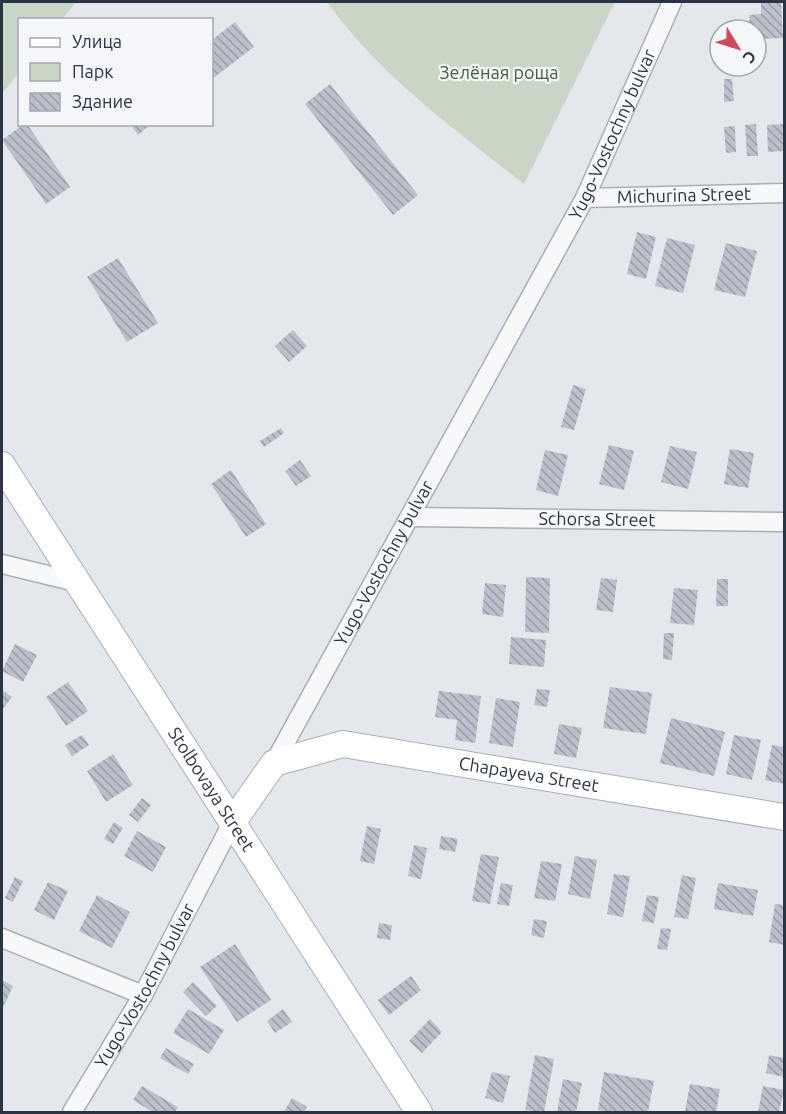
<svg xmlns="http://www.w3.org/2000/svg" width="786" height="1114" viewBox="0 0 786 1114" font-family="Ubuntu,sans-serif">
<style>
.park{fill:#c9d6c5}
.building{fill:url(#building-back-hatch)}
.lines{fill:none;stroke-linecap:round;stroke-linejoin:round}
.street-casing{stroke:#a9aeb7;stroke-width:21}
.secondary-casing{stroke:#a9aeb7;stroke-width:28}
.street{stroke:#f7f8fa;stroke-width:18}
.secondary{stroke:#fff;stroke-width:26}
.labels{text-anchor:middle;stroke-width:4.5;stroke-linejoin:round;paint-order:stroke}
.park-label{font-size:18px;fill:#3f6138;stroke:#f4f6f9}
.street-label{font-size:18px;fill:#2b3445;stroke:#f4f6f9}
</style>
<defs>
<pattern id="building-back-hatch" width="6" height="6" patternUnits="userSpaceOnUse" patternTransform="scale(1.5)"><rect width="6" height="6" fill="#bbc0ca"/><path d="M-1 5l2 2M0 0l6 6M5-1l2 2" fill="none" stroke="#989da6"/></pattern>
</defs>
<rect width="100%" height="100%" fill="#e4e7ec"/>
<g class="park">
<polygon points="2,2 76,2 62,19 20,20 19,72 2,94"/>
<path d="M 327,2 L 615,2 L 524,184 C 454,129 379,75 327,2 Z"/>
</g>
<g class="building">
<polygon points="761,2 781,2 783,38 756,39 756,30 750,30 749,15 761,14"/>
<polygon points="235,22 254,47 212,79 212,40"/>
<polygon points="724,79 732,79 734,101 724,102"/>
<polygon points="330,84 418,195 393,215 305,104"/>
<polygon points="24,124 27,124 70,187 46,204 2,140"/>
<polygon points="130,124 151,124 138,135"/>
<polygon points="756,124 758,156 747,156 745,125"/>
<polygon points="784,124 784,151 768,152 767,125"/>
<polygon points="735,126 736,152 726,153 724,127"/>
<polygon points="637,232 656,237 646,279 627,274"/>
<polygon points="667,238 695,245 683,293 655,286"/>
<polygon points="726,243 757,251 745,297 714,290"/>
<polygon points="118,258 158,323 127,342 87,277"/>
<polygon points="293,330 307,346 289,362 275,346"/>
<polygon points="573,385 586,389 574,430 561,427"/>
<polygon points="281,428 284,433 264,447 260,441"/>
<polygon points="609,445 634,451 624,490 599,484"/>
<polygon points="670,446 697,452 688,489 661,482"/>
<polygon points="730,449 754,453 748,488 724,484"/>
<polygon points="545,450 568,455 558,496 536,490"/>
<polygon points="300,460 311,476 296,486 285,471"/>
<polygon points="231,470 266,524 246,537 211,484"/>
<polygon points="526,577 550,578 549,633 525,632"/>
<polygon points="601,578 617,580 613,612 596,610"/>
<polygon points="717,579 728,579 728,606 716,606"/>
<polygon points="485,583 506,585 503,617 482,614"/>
<polygon points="674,588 698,590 694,625 670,623"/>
<polygon points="664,633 674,633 672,660 663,659"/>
<polygon points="511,637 546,640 544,667 509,664"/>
<polygon points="15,644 37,655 23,682 2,671"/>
<polygon points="68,682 88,711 66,726 46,697"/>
<polygon points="610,687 652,693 646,734 603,728"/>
<polygon points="537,689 550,690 547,707 534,705"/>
<polygon points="4,691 12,697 2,710 2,694"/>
<polygon points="439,691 481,696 475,743 455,740 457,720 435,717"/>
<polygon points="496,698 520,702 513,747 489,743"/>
<polygon points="671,718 725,732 714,776 660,763"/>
<polygon points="559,724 582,728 576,758 554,754"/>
<polygon points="82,735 89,745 72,756 65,745"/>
<polygon points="734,735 761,740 752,780 726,774"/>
<polygon points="772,745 784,747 784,784 765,780"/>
<polygon points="113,754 133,785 106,802 87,771"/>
<polygon points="142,798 151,805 138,822 129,815"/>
<polygon points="114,822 123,828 113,844 104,839"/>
<polygon points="367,826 381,829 374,864 360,861"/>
<polygon points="137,831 166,847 153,872 124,856"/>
<polygon points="441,836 458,839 455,852 439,849"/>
<polygon points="414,845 427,848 421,879 408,876"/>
<polygon points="481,854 499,857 490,904 472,901"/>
<polygon points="575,856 597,860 590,899 568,894"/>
<polygon points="541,861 562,864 555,901 534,898"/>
<polygon points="614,874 630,876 623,917 607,914"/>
<polygon points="682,875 696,878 688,919 674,917"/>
<polygon points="15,877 23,881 13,902 5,898"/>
<polygon points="48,882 68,891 54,920 34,910"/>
<polygon points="501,883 513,885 509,906 497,904"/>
<polygon points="718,883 758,890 753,916 714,909"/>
<polygon points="97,895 130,912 112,948 79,931"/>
<polygon points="647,895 659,897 654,923 642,921"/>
<polygon points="775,904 784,905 784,945 769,942"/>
<polygon points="534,919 547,921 544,938 531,935"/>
<polygon points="379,923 392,925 390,940 377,938"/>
<polygon points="661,928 671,929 667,950 657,949"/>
<polygon points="235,944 271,1000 237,1022 200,967"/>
<polygon points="411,976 421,990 389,1015 378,1000"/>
<polygon points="2,980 13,986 2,1010"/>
<polygon points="193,982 217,1006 206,1016 183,992"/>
<polygon points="188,1009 224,1030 209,1054 173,1033"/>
<polygon points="283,1009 292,1022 275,1033 267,1021"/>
<polygon points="430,1019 442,1032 422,1053 409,1041"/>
<polygon points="166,1048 194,1064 188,1074 160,1058"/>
<polygon points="535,1055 554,1059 544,1112 525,1110"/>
<polygon points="769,1055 784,1058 784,1077 766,1073"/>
<polygon points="492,1072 510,1076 503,1103 485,1098"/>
<polygon points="604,1072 654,1081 648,1112 614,1112 598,1110"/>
<polygon points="563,1079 582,1083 576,1112 557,1112"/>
<polygon points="690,1084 720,1089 716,1112 685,1112"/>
<polygon points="142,1086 178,1107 175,1112 153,1112 133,1100"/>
<polygon points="763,1086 784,1090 779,1112 758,1112"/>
<polygon points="292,1098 307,1107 304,1112 284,1112"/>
</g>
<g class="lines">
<defs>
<g id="street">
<path id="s1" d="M 585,198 L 784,193"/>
<path id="s2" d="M 411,517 L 784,522"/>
<polyline points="2,564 76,582"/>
<path id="s3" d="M 274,763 L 585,198 L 672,2"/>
<polyline points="2,938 143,995"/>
<path id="s4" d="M 72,1112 L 143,995 L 232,823"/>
</g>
<g id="secondary">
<path id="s5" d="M 2,465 L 419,1112"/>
<path id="s6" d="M 232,823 L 274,763 L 343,744 L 784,817"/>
</g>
</defs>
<use href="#street" class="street-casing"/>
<use href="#secondary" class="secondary-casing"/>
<use href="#street" class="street"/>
<use href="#secondary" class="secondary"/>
</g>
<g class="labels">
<g class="park-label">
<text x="499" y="79">Зелёная роща</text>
</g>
<g class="street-label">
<text dy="6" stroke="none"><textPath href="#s3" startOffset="714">Yugo-Vostochny bulvar</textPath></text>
<text dy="6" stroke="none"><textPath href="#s1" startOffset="99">Michurina Street</textPath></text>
<text dy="6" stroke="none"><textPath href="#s2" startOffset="186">Schorsa Street</textPath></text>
<text dy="6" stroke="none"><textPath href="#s3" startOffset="228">Yugo-Vostochny bulvar</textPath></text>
<text dy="6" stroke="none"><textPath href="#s6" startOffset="333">Chapayeva Street</textPath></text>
<text dy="6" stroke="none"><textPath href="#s5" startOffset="386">Stolbovaya Street</textPath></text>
<text dy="6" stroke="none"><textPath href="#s4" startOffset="146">Yugo-Vostochny bulvar</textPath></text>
</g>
</g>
<rect width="786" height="1114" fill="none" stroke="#2b3445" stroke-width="6"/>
<rect x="18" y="18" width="195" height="108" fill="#f4f6f9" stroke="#a4a8b1" stroke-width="1.5"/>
<rect x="30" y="38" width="30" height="9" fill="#ffffff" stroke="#a4a8b1" stroke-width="1.5"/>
<text x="72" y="48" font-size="18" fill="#2b3445">Улица</text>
<rect x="30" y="63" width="30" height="18" fill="#c9d6c5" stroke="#a4a8b1" stroke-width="1.5"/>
<text x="72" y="78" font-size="18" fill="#2b3445">Парк</text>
<rect x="30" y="93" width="30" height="18" fill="url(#building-back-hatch)" stroke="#a4a8b1" stroke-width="1.5"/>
<text x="72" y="108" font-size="18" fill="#2b3445">Здание</text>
<g transform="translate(738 48) rotate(128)"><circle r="28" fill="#f4f6f9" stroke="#a4a8b1" stroke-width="1.5"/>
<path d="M0-4.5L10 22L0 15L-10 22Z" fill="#d1495b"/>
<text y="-9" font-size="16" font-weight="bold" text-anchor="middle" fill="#2b3445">С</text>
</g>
</svg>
